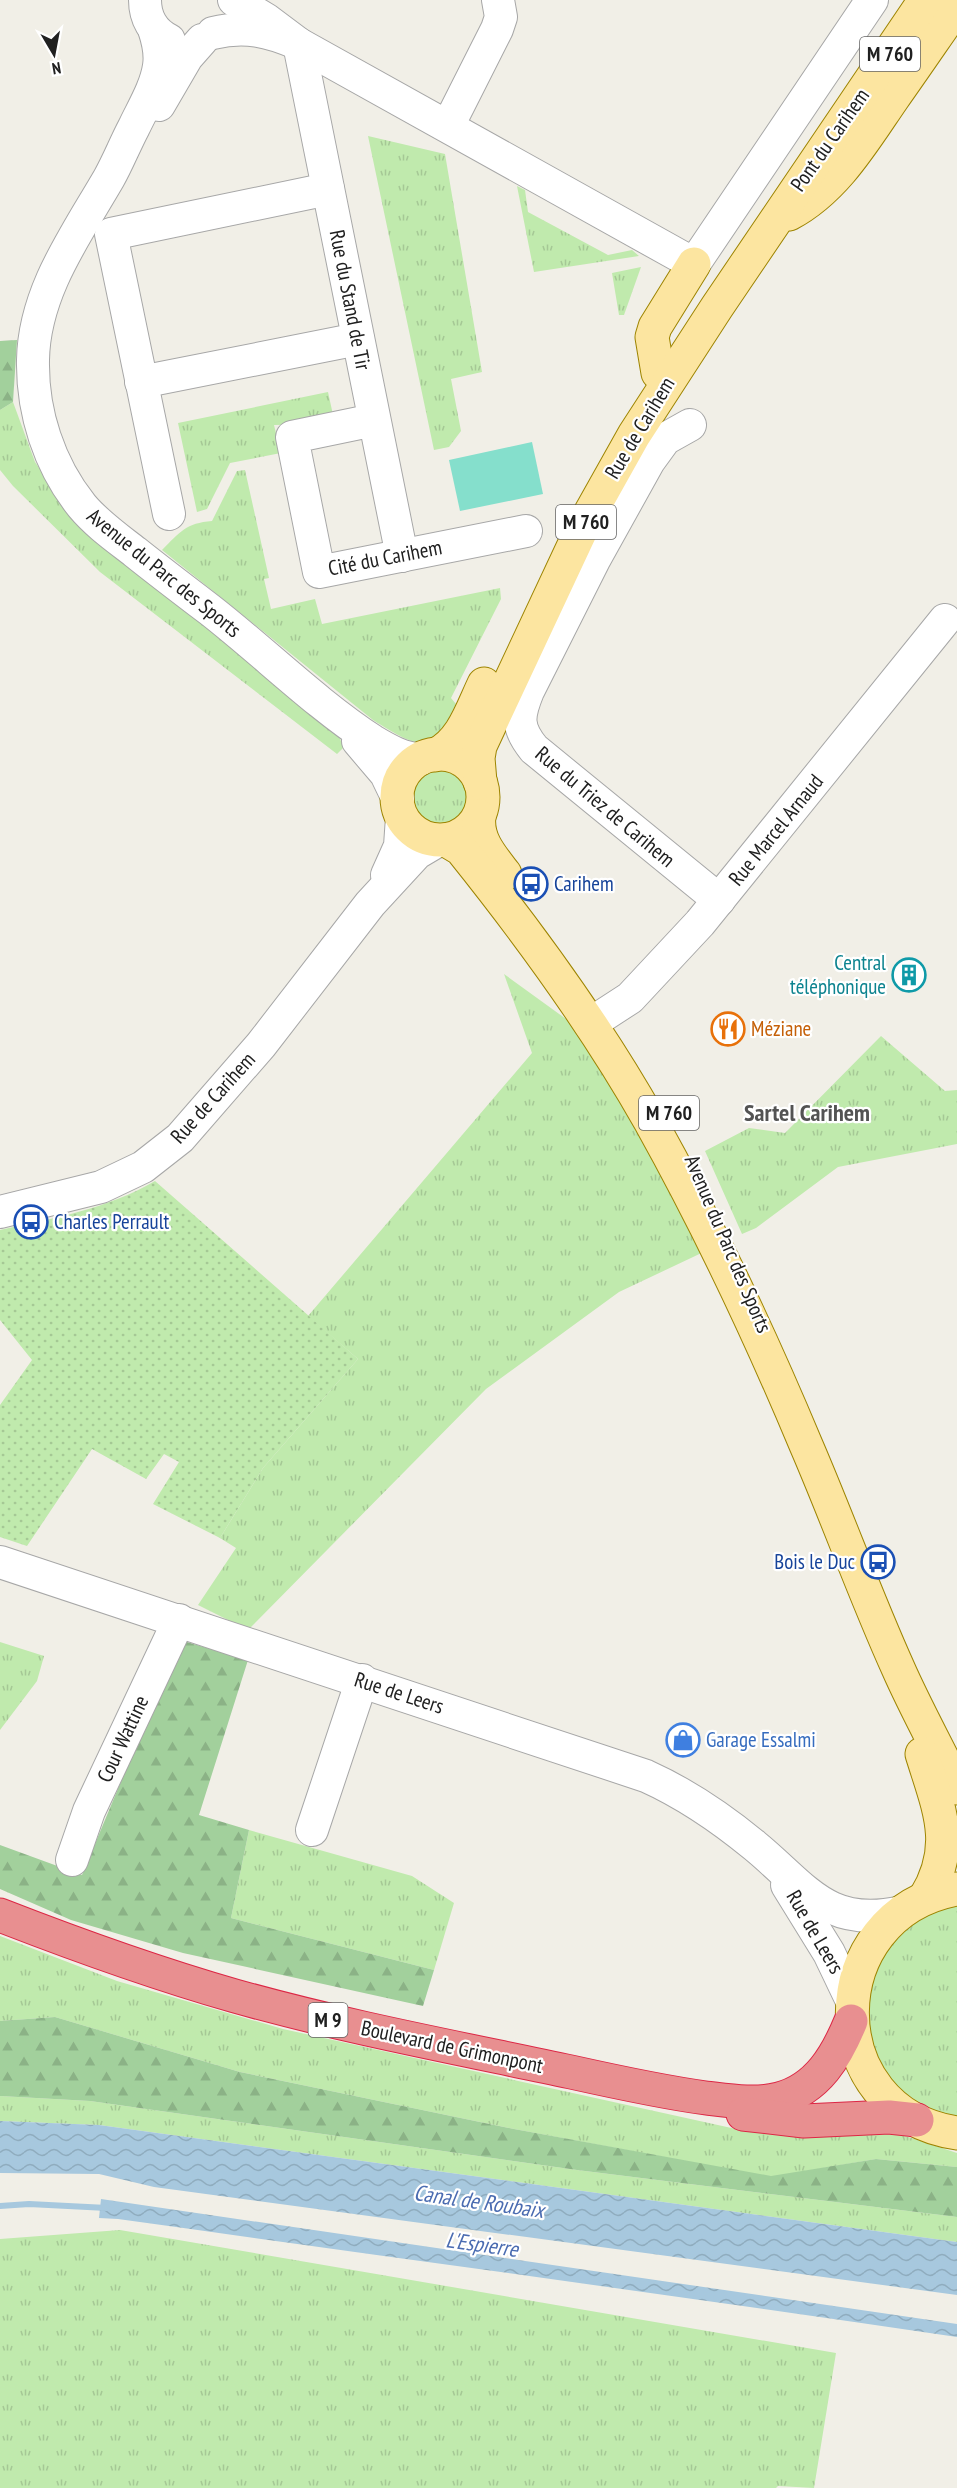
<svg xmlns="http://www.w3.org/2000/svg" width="957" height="2488" viewBox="0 0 957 2488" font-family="'PT Sans Narrow',sans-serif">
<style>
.grass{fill:url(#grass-tufts)}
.forest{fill:url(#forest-firs)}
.garden{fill:url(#garden-dots)}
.pitch{fill:#85dfcc}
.water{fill:url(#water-waves)}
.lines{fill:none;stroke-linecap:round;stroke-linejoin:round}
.stream{stroke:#a7c8de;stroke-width:6}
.minor-casing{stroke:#a7a7a7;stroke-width:34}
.major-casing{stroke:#9d8400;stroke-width:35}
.highway-casing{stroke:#dc2745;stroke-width:35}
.minor{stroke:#fff;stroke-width:32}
.major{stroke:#fce5a0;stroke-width:33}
.highway{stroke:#e88f90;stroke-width:33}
.labels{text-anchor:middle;stroke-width:4.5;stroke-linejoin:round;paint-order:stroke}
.shield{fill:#fff;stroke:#636363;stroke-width:1.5}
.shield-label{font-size:20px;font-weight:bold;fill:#202020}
.street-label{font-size:21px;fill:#202020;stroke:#fff}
.transit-label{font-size:21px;fill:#164399;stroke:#fff;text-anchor:start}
.culture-label{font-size:21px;fill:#0d838f;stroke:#fff;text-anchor:end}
.food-label{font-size:21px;fill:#c56008;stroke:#fff;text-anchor:start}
.shop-label{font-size:21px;fill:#366cbe;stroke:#fff;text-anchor:start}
.water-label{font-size:22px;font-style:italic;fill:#4b6cb1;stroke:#fff}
.quarter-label{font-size:24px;font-weight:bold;fill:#535353;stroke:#fff}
</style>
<defs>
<pattern id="grass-tufts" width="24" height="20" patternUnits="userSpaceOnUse" patternTransform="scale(1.5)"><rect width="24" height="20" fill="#c0eaad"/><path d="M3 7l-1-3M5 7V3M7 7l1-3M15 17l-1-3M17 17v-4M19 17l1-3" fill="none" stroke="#a5c895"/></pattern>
<pattern id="forest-firs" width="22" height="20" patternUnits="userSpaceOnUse" patternTransform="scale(1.5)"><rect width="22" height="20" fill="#a2d09c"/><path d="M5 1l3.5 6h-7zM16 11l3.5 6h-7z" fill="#8bb286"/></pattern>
<pattern id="garden-dots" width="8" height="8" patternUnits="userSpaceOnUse" patternTransform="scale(1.5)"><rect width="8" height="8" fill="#c0eaad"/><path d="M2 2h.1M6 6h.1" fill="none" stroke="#a5c895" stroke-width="1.8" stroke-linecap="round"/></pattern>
<pattern id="water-waves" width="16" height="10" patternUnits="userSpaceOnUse" patternTransform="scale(1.5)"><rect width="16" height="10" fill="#a7c8de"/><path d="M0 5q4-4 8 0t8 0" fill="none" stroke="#8facbe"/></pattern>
</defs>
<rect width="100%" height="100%" fill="#f1efe7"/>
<g class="grass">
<polygon points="368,136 445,154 482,372 451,379 461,431 449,447 434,450"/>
<polygon points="517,186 525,190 528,212 608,255 632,250 639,256 534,272"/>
<polygon points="641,267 624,315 619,315 612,273"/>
<polygon points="328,392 335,424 274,425 281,453 230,463 207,509 197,512 178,423"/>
<polygon points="13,402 35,462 70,512 264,667 338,735 344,747 337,754 100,572 13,486 0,470 0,410"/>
<path d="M 245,470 L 269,578 L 264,579 L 271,609 L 315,599 L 322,624 L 500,588 L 501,599 L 451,698 L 456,704 C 430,758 417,747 373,720 L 162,550 C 180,532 186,523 212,521 L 237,471 Z"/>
<circle cx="440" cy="798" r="27"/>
<polygon points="504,974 584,1032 710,1249 619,1292 486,1389 248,1630 198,1605 236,1548 220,1538 263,1468 358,1359 308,1316 532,1053"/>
<polygon points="881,1036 945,1091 957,1090 957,1144 838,1167 756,1228 742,1234 705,1151 749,1128 785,1133"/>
<polygon points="0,1642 44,1656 37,1681 0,1730"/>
<polygon points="249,1830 412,1876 454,1903 434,1970 231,1918"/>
<polygon points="957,1904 957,2120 935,2114 890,2082 867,2033 870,1978 900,1932 938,1909"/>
<polygon points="0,1936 117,1981 283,2029 736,2129 887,2130 957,2153 957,2167 876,2159 771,2177 514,2129 240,2072 55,2017 0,2021"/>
<polygon points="0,2096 90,2101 577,2170 957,2217 957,2242 99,2125 0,2121"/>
<polygon points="120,2230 836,2353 814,2488 778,2486 776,2488 0,2488 0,2239"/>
</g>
<g class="forest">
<polygon points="17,340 13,402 0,410 0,341"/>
<polygon points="180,1640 248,1660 199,1815 249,1830 231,1918 434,1970 423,2006 183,1953 71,1920 0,1889 0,1845 82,1875"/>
<polygon points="55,2017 240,2072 514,2129 771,2176 876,2159 957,2167 957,2217 577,2170 90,2101 0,2096 0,2021"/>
</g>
<path class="garden" d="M 155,1181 L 358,1359 L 263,1468 L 220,1538 L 153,1504 L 179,1462 L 164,1454 L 146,1479 L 92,1449 L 27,1546 L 0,1537 L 0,1405 L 32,1360 L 0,1320 L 0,1230 C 54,1218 107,1209 155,1181 Z"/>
<polygon class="pitch" points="532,442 543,494 460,511 449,460"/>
<g class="water">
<polygon points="0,2121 99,2125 957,2242 957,2295 154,2187 99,2174 0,2173"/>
<path d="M 101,2199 L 957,2324 L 957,2337 C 678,2296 398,2258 118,2219 L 99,2218 Z"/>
</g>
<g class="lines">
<polyline class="stream" points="0,2206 29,2204 107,2208"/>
<defs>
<g id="minor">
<path d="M 145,0 C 145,18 153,32 169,40"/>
<polyline points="234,0 267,20 299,44 402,556"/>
<path d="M 154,29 C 158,41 161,53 159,66 C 156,87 143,108 134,127 C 125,144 118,162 109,178 C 76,235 34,292 33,360 C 32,412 49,465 82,506 C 97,524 117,538 135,552 C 160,572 185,591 210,610 C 265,653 315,703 373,741 C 388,750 404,759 421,759"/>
<path d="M 213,33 C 245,25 269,31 299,44 L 694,264 L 872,0"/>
<polyline points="159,105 187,57 202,40"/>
<polyline points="448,126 497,29 501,17 498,0"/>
<polyline points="141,382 358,339"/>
<polyline points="374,420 292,437 319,572 526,531"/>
<path d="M 690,425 L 665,439 L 649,461 L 594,560 L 528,691 C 518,716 516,727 534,749 L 719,900"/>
<polyline points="169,514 111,234 328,189"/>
<polyline points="358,741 386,774 398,799"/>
<polyline points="387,875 400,846 402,817"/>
<polyline points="590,1024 630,998 700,923 945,620"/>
<polyline points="0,1212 101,1187 143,1167 180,1138 261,1045 370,904 417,853 439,840"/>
<path d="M 0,1562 L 646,1776 C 686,1794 721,1818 755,1846 C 805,1887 827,1929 901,1912"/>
<polyline points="312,1830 362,1680"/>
<polyline points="72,1860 89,1811 179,1620"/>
<polyline points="787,1885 829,1953 851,1999"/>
</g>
<g id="major">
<path d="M 789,214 C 836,189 864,140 893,98 C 915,67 936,36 957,6"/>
<polyline points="658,373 652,337 655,327 694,264"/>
<circle cx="440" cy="797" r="43"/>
<path d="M 435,755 C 462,743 472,709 484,684"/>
<polyline points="480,782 478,758 480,746 583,526 634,435 717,307 925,0"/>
<path d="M 479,816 C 476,839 491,856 505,874"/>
<path d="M 446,840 L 461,849 C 530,935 596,1025 650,1121 C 708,1225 760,1335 806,1445 C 838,1519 865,1595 898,1668 C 916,1709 938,1748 957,1788"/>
<path d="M 922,1754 C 939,1809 957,1846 925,1898"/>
<path d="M 957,1889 C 818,1914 817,2112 957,2133"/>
</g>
<g id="highway">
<path d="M 0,1915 C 77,1945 155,1973 235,1996 C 345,2027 458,2048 571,2072 C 616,2082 661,2092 706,2098 C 731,2101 755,2105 779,2099 C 818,2089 837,2055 851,2021"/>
<polyline points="743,2114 804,2121 889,2117 917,2120"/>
</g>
</defs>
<use href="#minor" class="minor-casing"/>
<use href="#major" class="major-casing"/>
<use href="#highway" class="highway-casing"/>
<use href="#minor" class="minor"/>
<use href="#major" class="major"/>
<use href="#highway" class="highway"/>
</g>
<defs>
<symbol id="bus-ring" viewBox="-11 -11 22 22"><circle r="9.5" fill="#fff" stroke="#1a4fb4" stroke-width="1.5"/><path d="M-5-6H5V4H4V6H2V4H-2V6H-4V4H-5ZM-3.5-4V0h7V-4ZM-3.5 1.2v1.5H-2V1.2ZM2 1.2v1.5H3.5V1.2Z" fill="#1a4fb4"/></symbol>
<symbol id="building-ring" viewBox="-11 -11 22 22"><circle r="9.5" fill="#fff" stroke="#0f9aa8" stroke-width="1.5"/><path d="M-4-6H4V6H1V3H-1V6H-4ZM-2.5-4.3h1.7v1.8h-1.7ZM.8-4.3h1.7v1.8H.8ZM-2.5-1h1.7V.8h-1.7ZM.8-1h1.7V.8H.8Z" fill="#0f9aa8"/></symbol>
<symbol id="restaurant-ring" viewBox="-11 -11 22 22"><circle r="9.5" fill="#fff" stroke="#e8710a" stroke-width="1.5"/><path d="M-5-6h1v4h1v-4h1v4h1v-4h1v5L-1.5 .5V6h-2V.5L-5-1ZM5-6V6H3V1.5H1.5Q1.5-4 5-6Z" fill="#e8710a"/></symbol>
<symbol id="shop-ring" viewBox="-11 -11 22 22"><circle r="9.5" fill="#fff" stroke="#3f7fe0" stroke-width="1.5"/><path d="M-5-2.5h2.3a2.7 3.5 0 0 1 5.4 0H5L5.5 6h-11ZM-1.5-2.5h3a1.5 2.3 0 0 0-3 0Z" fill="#3f7fe0"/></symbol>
</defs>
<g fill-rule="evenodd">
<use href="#bus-ring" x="512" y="865" width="38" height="38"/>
<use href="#building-ring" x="890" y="956" width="38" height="38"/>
<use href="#restaurant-ring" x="709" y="1010" width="38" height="38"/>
<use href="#bus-ring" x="12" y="1203" width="38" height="38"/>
<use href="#bus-ring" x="859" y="1543" width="38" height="38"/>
<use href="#shop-ring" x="664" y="1721" width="38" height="38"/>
</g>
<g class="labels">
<g class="shield">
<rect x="860" y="37" width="60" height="34" rx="4.5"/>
<rect x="556" y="505" width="60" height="34" rx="4.5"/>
<rect x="639" y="1096" width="60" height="34" rx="4.5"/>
<rect x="308.5" y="2003" width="39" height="34" rx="4.5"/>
</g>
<g class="shield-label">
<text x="890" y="61">M 760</text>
<text x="586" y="529">M 760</text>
<text x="669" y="1120">M 760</text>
<text x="328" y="2027">M 9</text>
</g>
<g class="street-label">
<text transform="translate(830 140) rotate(-55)" y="7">Pont du Carihem</text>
<text transform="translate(350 300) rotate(79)" y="7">Rue du Stand de Tir</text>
<text transform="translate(640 428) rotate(-59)" y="7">Rue de Carihem</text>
<text transform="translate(385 558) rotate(-11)" y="7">Cité du Carihem</text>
<text transform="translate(164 573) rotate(39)" y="7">Avenue du Parc des Sports</text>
<text transform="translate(605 807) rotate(40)" y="7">Rue du Triez de Carihem</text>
<text transform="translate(776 830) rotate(-51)" y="7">Rue Marcel Arnaud</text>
<text transform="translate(213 1098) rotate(-48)" y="7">Rue de Carihem</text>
<text transform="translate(728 1244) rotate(67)" y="7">Avenue du Parc des Sports</text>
<text transform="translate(399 1693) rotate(18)" y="7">Rue de Leers</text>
<text transform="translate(123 1739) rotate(-65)" y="7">Cour Wattine</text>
<text transform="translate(815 1932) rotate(60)" y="7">Rue de Leers</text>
<text transform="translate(452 2047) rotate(12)" y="7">Boulevard de Grimonpont</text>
</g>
<g class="transit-label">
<text x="554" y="891">Carihem</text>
<text x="54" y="1229">Charles Perrault</text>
<text x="855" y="1569" text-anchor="end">Bois le Duc</text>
</g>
<g class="culture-label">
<text x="886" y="970">Central<tspan x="886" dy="24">téléphonique</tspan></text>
</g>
<g class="food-label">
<text x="751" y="1036">Méziane</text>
</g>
<g class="shop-label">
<text x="706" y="1747">Garage Essalmi</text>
</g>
<g class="water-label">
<text transform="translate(479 2201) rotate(8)" y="8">Canal de Roubaix</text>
<text transform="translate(482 2244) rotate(8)" y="8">L'Espierre</text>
</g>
<g class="quarter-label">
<text x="807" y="1121">Sartel Carihem</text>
</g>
</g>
<g transform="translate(54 54) rotate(170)" stroke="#ffffff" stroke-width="4.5" paint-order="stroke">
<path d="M0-4.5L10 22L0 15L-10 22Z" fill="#202020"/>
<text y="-9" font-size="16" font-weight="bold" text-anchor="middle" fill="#202020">N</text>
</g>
</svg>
